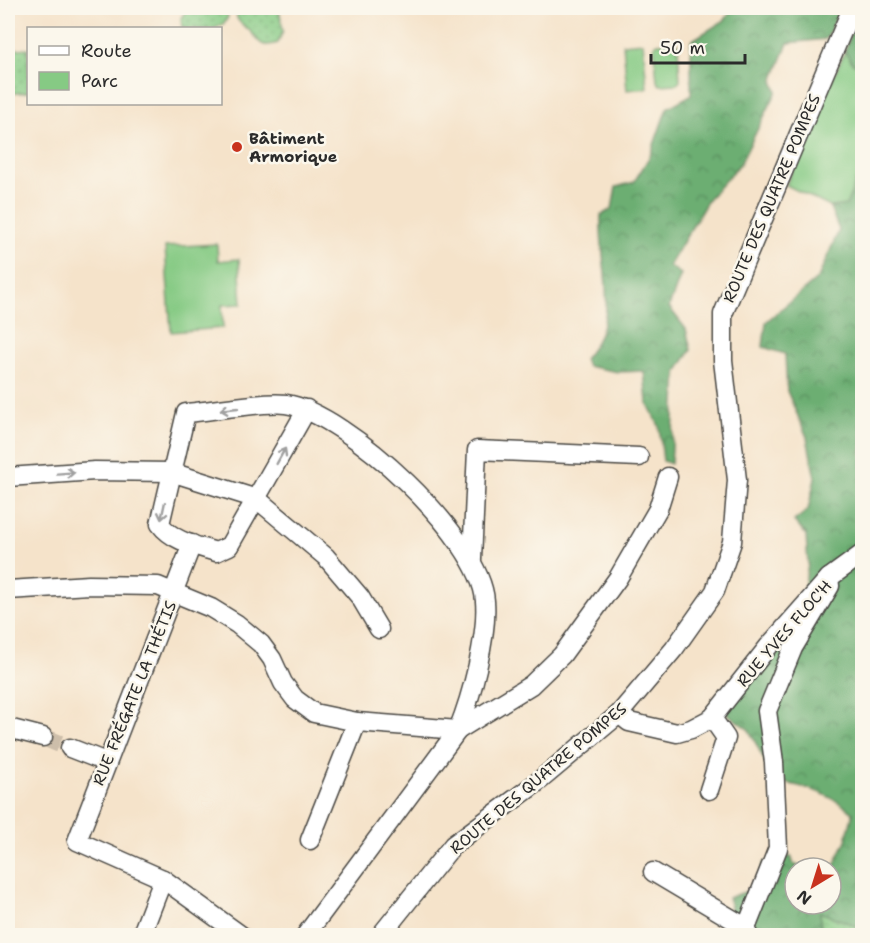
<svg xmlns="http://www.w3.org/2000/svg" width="870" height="943" viewBox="0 0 870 943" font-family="'Shantell Sans',sans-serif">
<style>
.grass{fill:url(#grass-dots);stroke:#587a58;stroke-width:1.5}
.forest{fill:url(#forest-crowns);stroke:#4c6c4e;stroke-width:1.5;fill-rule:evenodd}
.park{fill:#86ca84;stroke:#587a58;stroke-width:1.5}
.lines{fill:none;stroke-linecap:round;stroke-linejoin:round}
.minor-tunnel{stroke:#cdbeaa;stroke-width:18;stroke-dasharray:18 9;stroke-linecap:butt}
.minor-casing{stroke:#494743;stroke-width:21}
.minor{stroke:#fff;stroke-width:18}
.oneway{stroke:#a0a0a0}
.poi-dot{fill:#c8321e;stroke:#fbf7ec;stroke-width:2}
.labels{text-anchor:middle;stroke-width:5;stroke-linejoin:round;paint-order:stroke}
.poi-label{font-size:16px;font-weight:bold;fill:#2b2b2b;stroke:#fbf7ec;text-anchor:start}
.street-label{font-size:16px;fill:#2b2b2b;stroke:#fbf7ec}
</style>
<defs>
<pattern id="grass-dots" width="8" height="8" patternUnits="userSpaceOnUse" patternTransform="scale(1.5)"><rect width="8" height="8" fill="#86ca84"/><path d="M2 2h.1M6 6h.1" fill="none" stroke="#6ea46c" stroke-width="1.8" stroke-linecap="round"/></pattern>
<pattern id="forest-crowns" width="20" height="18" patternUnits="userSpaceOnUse" patternTransform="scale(1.5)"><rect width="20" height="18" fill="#6cae72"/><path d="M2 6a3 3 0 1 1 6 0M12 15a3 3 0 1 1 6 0" fill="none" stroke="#598e5e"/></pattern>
</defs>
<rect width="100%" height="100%" fill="#fbf7ec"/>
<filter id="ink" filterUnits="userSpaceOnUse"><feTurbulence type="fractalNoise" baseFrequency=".0167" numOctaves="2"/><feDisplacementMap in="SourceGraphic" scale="12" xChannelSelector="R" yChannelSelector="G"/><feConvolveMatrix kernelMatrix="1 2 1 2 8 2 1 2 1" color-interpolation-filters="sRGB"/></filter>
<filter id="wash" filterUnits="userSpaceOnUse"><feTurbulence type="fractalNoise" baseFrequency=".008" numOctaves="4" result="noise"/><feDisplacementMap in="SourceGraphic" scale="24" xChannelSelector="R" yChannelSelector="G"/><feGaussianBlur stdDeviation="1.35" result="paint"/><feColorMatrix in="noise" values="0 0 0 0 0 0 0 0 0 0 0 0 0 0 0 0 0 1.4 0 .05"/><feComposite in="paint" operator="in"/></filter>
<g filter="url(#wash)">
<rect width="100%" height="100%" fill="#f5e3ca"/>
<g class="grass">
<path d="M 188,8 L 225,8 L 228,17 C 221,34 198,29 182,28 L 181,18 Z"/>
<path d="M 238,8 L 279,8 L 283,31 L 278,43 C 258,49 261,41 250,31 C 242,23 233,21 238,8 Z"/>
<polygon points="28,48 28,92 8,94 8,50"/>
<polygon points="820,912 862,928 862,935 821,935"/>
</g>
<g class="forest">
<path d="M 733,8 L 841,8 L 826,39 L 788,43 L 773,81 L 777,91 L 740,164 L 709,198 L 669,266 L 681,274 L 669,307 L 686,329 L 691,350 L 677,372 L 671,464 L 663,461 L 659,426 L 647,402 L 644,371 L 618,372 L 587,366 L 584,359 C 624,314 598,268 601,215 L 612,209 L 616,187 L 634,182 L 650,156 L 667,108 L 691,95 L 691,41 L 725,20 Z"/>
<polygon points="854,24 862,27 862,67 852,63 845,51"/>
<path d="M 862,166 L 862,928 L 820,912 L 821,935 L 725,935 L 731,906 L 728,898 L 756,888 L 763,863 L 791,856 L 794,865 L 833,868 L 846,840 L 853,813 C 831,793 803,786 775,781 L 749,730 L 717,706 L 802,603 L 808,564 L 806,535 L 794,521 L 808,510 L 815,478 L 807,437 L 787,391 L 785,354 L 763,347 L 766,322 L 818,278 L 839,230 L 830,207 L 846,205 ZM 795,868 L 831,868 L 831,904 L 795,904 Z"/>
</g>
<g class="park">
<polygon points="643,42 647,88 627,90 623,44"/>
<polygon points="675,42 678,45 680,81 677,84 660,85 657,81 654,46 657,43"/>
<polygon points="845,51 852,63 862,67 862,166 846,205 830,207 786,185"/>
<polygon points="217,244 218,261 239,259 242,304 222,305 223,328 171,332 165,247"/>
</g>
</g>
<g filter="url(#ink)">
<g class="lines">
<polyline class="minor-tunnel" points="43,737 70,748"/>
<defs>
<g id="minor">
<polyline points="8,477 95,471 171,472 257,499 326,557 360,597 379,629"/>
<polyline points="192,544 77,841 163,879 242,936"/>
<polyline points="472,559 477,450 639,457"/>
<path d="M 8,590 L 89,585 L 158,586 L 211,608 L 237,624 L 261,644 L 272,659 L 283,683 L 295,699 L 314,713 L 357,722 L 458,730 C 471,698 488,636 485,601 C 481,538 346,413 286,404 C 264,401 211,411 186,413 L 160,524 C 172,541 197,546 216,552 L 229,546 L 307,409"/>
<polyline points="619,714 629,722 677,733 691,729 712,718 768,647 829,578 862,554"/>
<polyline points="8,728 43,737"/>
<polyline points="70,748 106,762"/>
<polyline points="709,790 726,738 712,718"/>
<polyline points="310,840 357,722"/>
<polyline points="653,872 747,928"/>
<polyline points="141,936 163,879"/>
<polyline points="305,936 458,730 531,685 562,655 618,578 658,509 668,477"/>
<polyline points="380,936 453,845 539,781 619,714 674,649 715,591 732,542 737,480 723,360 723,314 852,8"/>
<polyline points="743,936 778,848 774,762 767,711 793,648 830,586 829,578"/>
</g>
</defs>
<use href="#minor" class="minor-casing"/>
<use href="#minor" class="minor"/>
</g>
<defs><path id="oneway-shaft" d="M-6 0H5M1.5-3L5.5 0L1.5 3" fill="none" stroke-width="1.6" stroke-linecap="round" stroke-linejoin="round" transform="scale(1.5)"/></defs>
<g class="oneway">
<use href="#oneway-shaft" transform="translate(229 409) rotate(174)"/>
<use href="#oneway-shaft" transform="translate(281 456) rotate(-61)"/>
<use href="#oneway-shaft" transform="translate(66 473) rotate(-4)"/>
<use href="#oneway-shaft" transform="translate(163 511) rotate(102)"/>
</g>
</g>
<circle class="poi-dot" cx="237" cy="147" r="6"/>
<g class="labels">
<g class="poi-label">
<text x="249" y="144">Bâtiment<tspan x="249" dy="18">Armorique</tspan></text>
</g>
<g class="street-label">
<text transform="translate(771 198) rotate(-67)" y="6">ROUTE DES QUATRE POMPES</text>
<text transform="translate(784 633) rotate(-49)" y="6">RUE YVES FLOC'H</text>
<text transform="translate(134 693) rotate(-68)" y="6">RUE FRÉGATE LA THÉTIS</text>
<text transform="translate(538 778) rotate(-40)" y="6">ROUTE DES QUATRE POMPES</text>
</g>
</g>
<rect width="870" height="943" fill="none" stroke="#fbf7ec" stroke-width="30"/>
<rect x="27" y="27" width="195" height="78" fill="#fbf7ec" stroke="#a8a59f" stroke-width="1.5"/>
<rect x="39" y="46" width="30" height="9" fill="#ffffff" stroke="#a8a59f" stroke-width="1.5"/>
<text x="81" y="57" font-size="18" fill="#2b2b2b">Route</text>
<rect x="39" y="72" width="30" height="18" fill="#86ca84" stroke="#a8a59f" stroke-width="1.5"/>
<text x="81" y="87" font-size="18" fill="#2b2b2b">Parc</text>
<g transform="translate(813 886) rotate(218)"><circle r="28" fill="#fbf7ec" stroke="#a8a59f" stroke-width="1.5"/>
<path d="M0-4.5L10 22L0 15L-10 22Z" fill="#c8321e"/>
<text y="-9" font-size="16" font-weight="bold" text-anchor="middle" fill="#2b2b2b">N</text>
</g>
<path d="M651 54v9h94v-9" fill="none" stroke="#2b2b2b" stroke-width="3"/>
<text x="660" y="54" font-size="18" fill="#2b2b2b" stroke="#fbf7ec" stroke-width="4.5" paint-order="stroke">50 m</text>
</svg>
